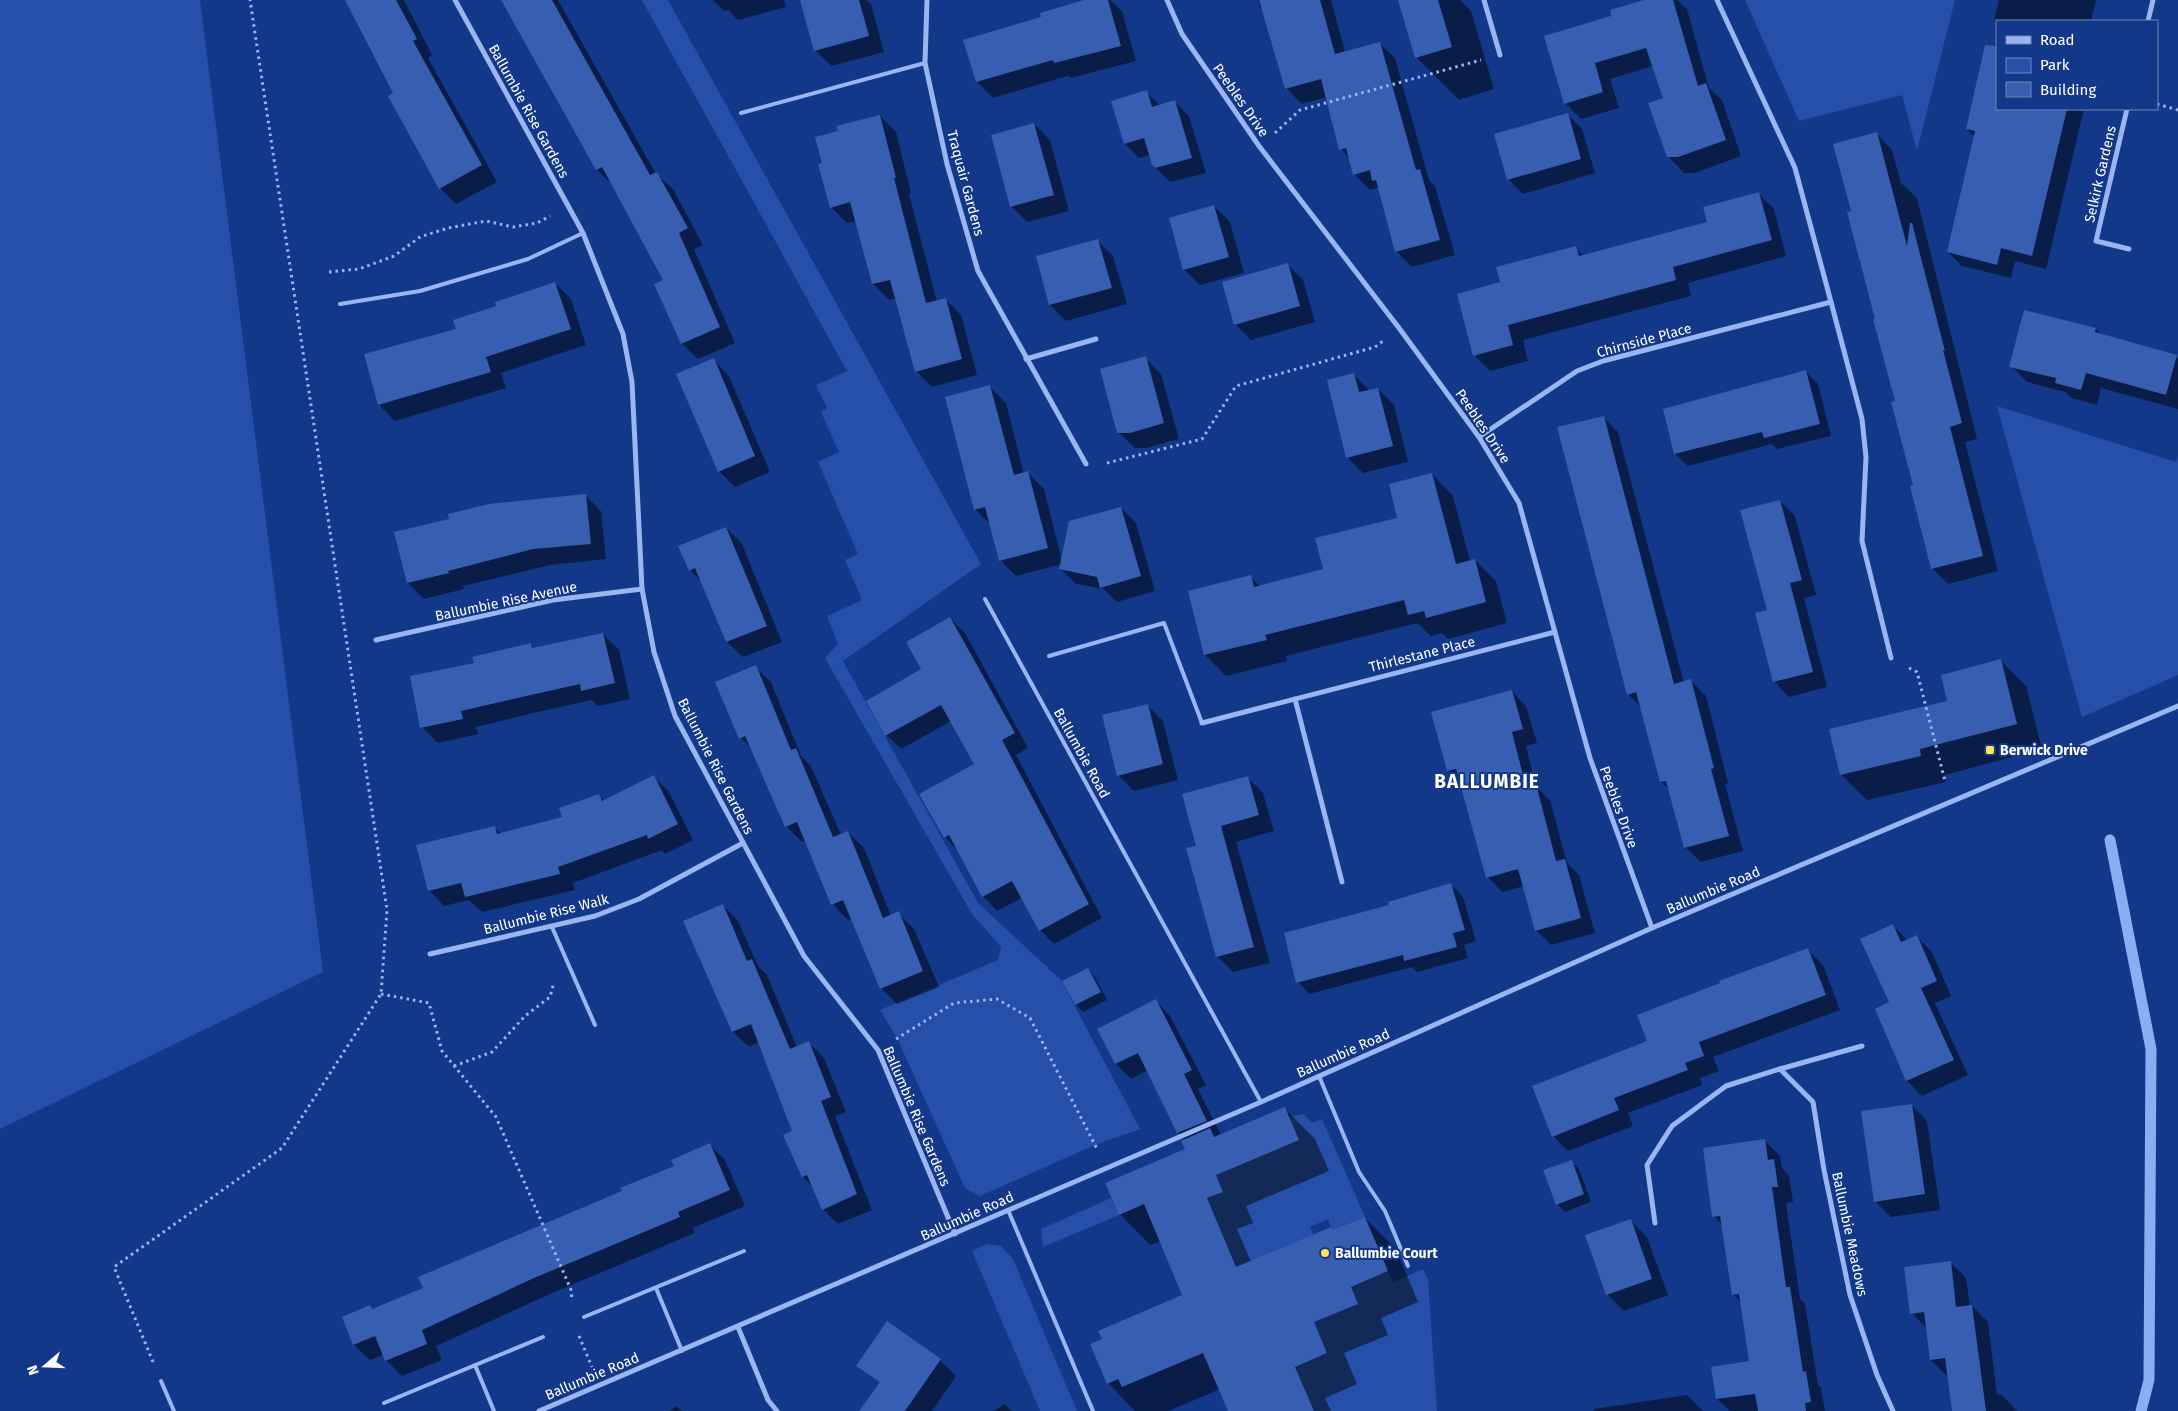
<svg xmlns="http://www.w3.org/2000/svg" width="2178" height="1411" viewBox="0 0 2178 1411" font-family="'Fira Sans',sans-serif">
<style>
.green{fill:#254fa8}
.shadow{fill:#0007}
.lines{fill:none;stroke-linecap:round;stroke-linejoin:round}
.stream{stroke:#8baef3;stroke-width:11}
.building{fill:#375eb1}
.path{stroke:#9ab5f0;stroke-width:3;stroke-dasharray:2.5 4;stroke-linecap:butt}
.service{stroke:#9ab5f0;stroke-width:4}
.minor{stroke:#9ab5f0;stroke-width:5}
.poi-dot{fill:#ffe458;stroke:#133889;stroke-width:2}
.labels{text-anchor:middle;stroke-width:4;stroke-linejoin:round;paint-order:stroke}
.street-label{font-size:14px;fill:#fff;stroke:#133889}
.poi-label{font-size:14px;font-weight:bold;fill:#fff;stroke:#133889;text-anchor:start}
.district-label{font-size:19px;font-weight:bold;letter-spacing:1px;fill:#fff;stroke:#133889}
</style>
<rect width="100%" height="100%" fill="#133889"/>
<g class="green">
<polygon points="0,0 200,0 323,972 0,1129"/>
<polygon points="642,0 668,0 981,564 843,661 978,903 1061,980 1140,1129 1095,1145 980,1196 965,1188 897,1038 880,1010 998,960 1001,947 972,914 825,658 838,644 827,616 862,600 845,560 858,554 818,462 839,452 821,412 827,408 816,385 847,371"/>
<polygon points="1745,0 1955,0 1917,151 1902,95 1799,121"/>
<polygon points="1997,406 2176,462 2178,457 2178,675 2082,717"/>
<polygon points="1303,1114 1312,1123 1322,1119 1365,1217 1332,1230 1328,1219 1310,1227 1315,1239 1238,1271 1207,1198 1223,1192 1216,1175 1289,1117"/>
<polygon points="1111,1198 1119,1215 1043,1247 1041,1229"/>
<polygon points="987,1244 1001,1246 1013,1259 1077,1411 1040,1411 972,1251"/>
<polygon points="1423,1269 1428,1280 1437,1411 1314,1411 1295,1367 1327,1353 1314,1322 1358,1304 1351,1287 1388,1271 1393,1282"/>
</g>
<g class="shadow">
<polygon points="356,0 404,0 432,55 428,58 497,182 456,204 440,188 389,96 394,94"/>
<polygon points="503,0 558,0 656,174 673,189 703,245 694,249 735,343 698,359 682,344 665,281 613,185 597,170"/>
<polygon points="713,0 784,0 786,7 738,20 728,10 724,11"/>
<polygon points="813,0 866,0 871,4 884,52 831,66 815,50"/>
<polygon points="1089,0 1110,0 1122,11 1136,61 1071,78 1068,76 993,98 977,82 1043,18"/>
<polygon points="1258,0 1331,0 1345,52 1379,43 1395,58 1429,180 1435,186 1455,255 1412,267 1397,252 1379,187 1370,190 1354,174 1350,159 1341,149 1327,97 1302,104 1286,88 1264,11 1260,7"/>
<polygon points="1399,0 1460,0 1471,11 1494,89 1459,100 1416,57"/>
<polygon points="1648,0 1677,0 1687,9 1709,88 1722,100 1741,156 1695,173 1684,173 1668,156 1664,99 1653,66 1610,79 1619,108 1581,119 1565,103 1613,17"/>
<polygon points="1999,0 2096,0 2091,21 1997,21 1997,24 1994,21"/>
<polygon points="1146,92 1160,105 1174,101 1189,116 1206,173 1170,182 1153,165 1150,155 1139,158 1125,144"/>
<polygon points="1997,109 2084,109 2046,269 2015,261 2011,278 1962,266 1948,252 1975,137 1967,129"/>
<polygon points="1567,114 1582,129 1595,173 1523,194 1509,180"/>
<polygon points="880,116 896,132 911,193 909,194 937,302 945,299 961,315 977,375 932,387 916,371 896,298 889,300 873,284 857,221 847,223 831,207 824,164 839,132"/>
<polygon points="1034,124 1050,140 1069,211 1027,222 1011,206"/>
<polygon points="1877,134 1892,150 1901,183 1917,198 1977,439 1965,442 1998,571 1948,584 1932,568 1897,402 1876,320 1852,212"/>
<polygon points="1758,193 1774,209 1786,256 1688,283 1691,296 1523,340 1528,361 1490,371 1474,355 1502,283 1575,248 1584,256 1708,223"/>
<polygon points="1214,206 1230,222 1244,273 1200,285 1184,269"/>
<polygon points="1097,240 1113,256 1127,304 1066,321 1050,305 1037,257"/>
<polygon points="1287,264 1303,280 1315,322 1251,340 1235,324"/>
<polygon points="555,283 571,299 586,345 501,373 506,388 395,421 379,405 457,330 498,307"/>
<polygon points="2025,311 2096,329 2102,335 2176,357 2178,359 2178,409 2101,388 2097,405 2072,398 2065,392 2027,382 2011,366"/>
<polygon points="1145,358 1161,374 1179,439 1146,448 1135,448 1118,432"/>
<polygon points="714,360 729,376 770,472 735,487 719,471"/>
<polygon points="1806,372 1818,384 1831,436 1777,449 1772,444 1688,466 1675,454 1665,410"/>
<polygon points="1353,374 1370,391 1378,389 1394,405 1408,462 1363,473 1347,457"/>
<polygon points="990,387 1006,403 1024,474 1028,473 1044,489 1062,561 1121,508 1136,523 1155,591 1117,602 1104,589 1076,584 1061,569 1062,564 1016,576 1000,560 991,525 975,509"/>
<polygon points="1603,417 1618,432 1684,683 1691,681 1706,696 1728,783 1725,784 1743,851 1701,862 1685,847 1671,791 1661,782 1641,707 1628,694"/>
<polygon points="1432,474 1453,496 1470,561 1475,560 1496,581 1507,623 1448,639 1442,633 1431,636 1417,623 1286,656 1287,661 1226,676 1205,655 1250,577 1260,586 1325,570 1399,519"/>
<polygon points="585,495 601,511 606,559 550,565 463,586 464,589 424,599 408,583"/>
<polygon points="1780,501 1795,516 1816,595 1804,598 1827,687 1789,697 1774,681 1768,611"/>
<polygon points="726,528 742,544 782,642 743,657 727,642 703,583 690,570"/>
<polygon points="950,618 965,633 1028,748 1016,755 1102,918 1054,944 1040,930 1022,898 997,911 983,896 958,851 945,837 975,764 951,721 901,749 886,735"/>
<polygon points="603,634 619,650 630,699 598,706 592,700 529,714 476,727 478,734 438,743 422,727 530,645 535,649"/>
<polygon points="2000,660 2026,686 2042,749 1945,775 1946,782 1867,800 1841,775 1949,702"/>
<polygon points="755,667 771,682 801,756 811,766 841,835 848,832 864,848 891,916 898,913 914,929 939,987 897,1004 881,988 852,919 848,920 833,904 806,840 802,842 786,826 753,750 741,738"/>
<polygon points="1512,691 1526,706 1537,743 1526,746 1536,787 1550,800 1567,863 1579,875 1595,933 1551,945 1536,930 1524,886 1502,892 1488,877 1461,784 1448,771"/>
<polygon points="1147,705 1163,721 1178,780 1134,791 1118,775"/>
<polygon points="653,776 669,792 693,840 665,854 662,850 573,883 575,890 482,912 469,900 444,906 429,890 494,827 502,834 564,818 599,795 604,801"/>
<polygon points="1247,777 1263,793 1274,831 1236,842 1270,963 1233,972 1217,956 1198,846"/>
<polygon points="1451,885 1463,897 1476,941 1464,945 1468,958 1417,972 1412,967 1309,994 1298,982 1390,906"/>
<polygon points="723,905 738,921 758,966 767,975 797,1047 809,1043 824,1058 846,1112 835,1116 872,1210 838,1224 823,1209 813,1187 803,1177 794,1132 759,1042 749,1047 733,1032 685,922"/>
<polygon points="1893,925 1908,941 1917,937 1932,952 1951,996 1935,1003 1968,1075 1922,1096 1907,1081 1876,1009 1891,1003"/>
<polygon points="1808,950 1823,965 1840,1010 1713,1057 1719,1071 1700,1078 1702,1085 1628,1113 1633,1126 1568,1151 1553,1136 1649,1042"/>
<polygon points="1087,969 1095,977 1107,1000 1083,1012 1076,1005 1063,981"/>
<polygon points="1156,1001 1170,1016 1206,1085 1198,1089 1221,1135 1284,1108 1315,1139 1329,1171 1246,1206 1253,1223 1237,1229 1251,1262 1331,1229 1334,1231 1365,1218 1396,1249 1418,1302 1381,1318 1388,1335 1344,1353 1357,1384 1325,1398 1331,1411 1230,1411 1220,1389 1169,1411 1135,1411 1108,1383 1184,1296 1161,1241 1150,1245 1120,1214 1187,1150 1186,1140 1178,1132 1148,1070 1131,1079 1116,1064 1098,1030"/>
<polygon points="1911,1105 1927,1121 1940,1210 1891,1217 1875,1201"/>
<polygon points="1764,1140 1780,1156 1782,1168 1789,1176 1793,1202 1786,1203 1800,1299 1805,1304 1818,1385 1821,1388 1825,1411 1730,1411 1717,1399 1750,1362 1742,1303 1733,1294 1723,1226 1714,1216"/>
<polygon points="710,1145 725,1160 745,1206 693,1228 695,1233 550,1294 436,1346 442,1360 402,1376 386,1360 384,1355 370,1360 354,1345 343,1318 373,1310 425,1289 676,1166"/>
<polygon points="1571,1161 1579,1169 1591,1202 1565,1212 1557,1204"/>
<polygon points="1631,1221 1647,1237 1668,1295 1624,1311 1608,1295 1587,1236"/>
<polygon points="1950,1262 1966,1278 1970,1307 1972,1306 1988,1322 1997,1395 2001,1394 2017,1411 1954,1411 1947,1376 1931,1360 1927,1329 1912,1313"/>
<polygon points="940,1360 956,1376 932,1411 862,1411 881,1382"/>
<polygon points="1687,1395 1703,1411 1594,1411 1594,1409"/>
<polygon points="1004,1404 1012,1411 994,1411"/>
<polygon points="676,1406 682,1411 670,1411"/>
</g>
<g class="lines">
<polyline class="stream" points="2110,840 2151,1049 2149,1380 2141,1411"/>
</g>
<g class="building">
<polygon points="345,0 396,0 417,39 413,41 482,165 439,189 388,96 393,93"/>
<polygon points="501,0 552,0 650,175 657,172 688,228 679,233 720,327 681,344 654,284 663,280 602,167 596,170"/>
<polygon points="800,0 859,0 869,36 814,51"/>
<polygon points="1084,0 1108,0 1121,46 1054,63 1053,60 976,82 963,40 1041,17 1040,13"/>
<polygon points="1259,0 1320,0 1335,54 1380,42 1416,170 1420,169 1440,240 1395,252 1376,180 1372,181 1370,170 1353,175 1346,148 1339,150 1321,79 1285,89"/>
<polygon points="1398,0 1438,0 1452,47 1415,58"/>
<polygon points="1644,0 1673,0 1698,86 1706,83 1726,140 1678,157 1667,157 1648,103 1663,98 1646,48 1595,63 1603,92 1564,104 1544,36 1611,16 1610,10"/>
<polygon points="1985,45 1997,46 1997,109 2067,109 2032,256 2001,248 1997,265 1947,252 1975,131 1966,129"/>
<polygon points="1147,90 1152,107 1175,100 1192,158 1155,168 1153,165 1152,165 1144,138 1124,144 1111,101"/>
<polygon points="1568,113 1581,159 1507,180 1494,134"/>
<polygon points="880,115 896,178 894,178 926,303 946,298 962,359 915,372 890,280 872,284 850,202 830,208 818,164 822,163 815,137 838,131 836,126"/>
<polygon points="1034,123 1054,195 1010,207 991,135"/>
<polygon points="1877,132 1907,246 1910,223 1912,223 1945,351 1943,350 1962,423 1950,427 1983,556 1931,569 1910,486 1913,485 1891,402 1895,401 1873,319 1875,319 1847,212 1851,211 1833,144"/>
<polygon points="1759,192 1772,240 1673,267 1676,280 1508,325 1513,345 1473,356 1457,294 1500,282 1496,267 1576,246 1579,256 1707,222 1703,207"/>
<polygon points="1214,205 1229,257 1183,270 1169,218"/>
<polygon points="1098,239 1112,288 1049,305 1036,256"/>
<polygon points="1288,263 1300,306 1234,325 1222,282"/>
<polygon points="555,282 571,329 486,357 491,372 378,405 364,354 456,329 453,320 496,306 495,302"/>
<polygon points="2024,310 2096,328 2095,332 2177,355 2166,395 2086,373 2081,390 2055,383 2056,378 2009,367"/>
<polygon points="1146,356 1164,423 1130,433 1117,433 1100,369"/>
<polygon points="714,358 755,456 718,472 676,374"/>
<polygon points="1806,370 1820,424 1764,438 1762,432 1674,454 1663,409"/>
<polygon points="1354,373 1359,392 1378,388 1393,446 1346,458 1327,380"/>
<polygon points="990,385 1014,475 1028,471 1048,548 999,561 985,507 974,510 945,397"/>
<polygon points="1604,416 1674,684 1691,679 1714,768 1711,769 1729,836 1684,848 1666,781 1660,782 1636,692 1627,695 1557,427"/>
<polygon points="1432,473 1456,564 1475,559 1486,602 1426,618 1424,611 1408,615 1404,600 1265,635 1267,640 1204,655 1188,591 1251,575 1254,587 1323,569 1315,538 1397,518 1389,484"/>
<polygon points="586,494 591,544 533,549 448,571 449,573 407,583 394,532 449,519 448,514 489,504"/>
<polygon points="1780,500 1802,580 1790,583 1813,672 1773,682 1755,613 1767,610 1740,510"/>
<polygon points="1121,507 1141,576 1100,588 1097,577 1059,569 1069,521"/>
<polygon points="726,527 767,626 726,642 695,568 689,571 678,546"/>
<polygon points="950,617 1015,733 1002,740 1089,904 1039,931 1012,881 982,897 949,835 944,838 919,794 974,764 941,705 885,736 866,701 921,669 906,642"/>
<polygon points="603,633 615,683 581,691 580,684 513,699 461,711 463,719 420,728 410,676 474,663 472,657 531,643 532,648"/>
<polygon points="2001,659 2017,724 1920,749 1921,756 1840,775 1829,729 1947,701 1941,675"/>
<polygon points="756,665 791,750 796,748 833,837 848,831 883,918 899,911 923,971 880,989 843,900 831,905 797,822 785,827 745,736 739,739 715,682"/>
<polygon points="1512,690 1523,729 1512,732 1526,787 1536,784 1556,861 1565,859 1581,918 1535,931 1518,869 1486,878 1456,769 1447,771 1431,712"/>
<polygon points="1148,704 1163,764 1117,776 1102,715"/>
<polygon points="654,775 678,824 648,839 647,835 558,867 560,874 465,897 461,883 428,891 416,845 495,826 497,834 562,817 559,808 599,794 602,801"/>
<polygon points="1248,776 1259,815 1221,826 1254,947 1216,957 1186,848 1196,846 1182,794"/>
<polygon points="1451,883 1465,930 1453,933 1457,947 1404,961 1403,955 1296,983 1284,933 1389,905 1388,902"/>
<polygon points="723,904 747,961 752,959 790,1049 809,1041 831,1097 821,1101 857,1194 822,1210 807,1175 802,1177 783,1135 792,1131 751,1024 732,1032 683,921"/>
<polygon points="1893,924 1901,942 1917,935 1937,981 1921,988 1954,1060 1906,1081 1875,1009 1889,1002 1860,939"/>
<polygon points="1808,948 1826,995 1699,1042 1704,1056 1685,1063 1688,1070 1614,1098 1619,1110 1552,1137 1532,1086 1647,1041 1637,1015 1720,983 1719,981"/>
<polygon points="1088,968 1101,992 1075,1005 1062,981"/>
<polygon points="1156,999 1192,1070 1184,1074 1207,1121 1177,1133 1138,1053 1115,1064 1097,1029"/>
<polygon points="1912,1104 1925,1194 1874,1202 1861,1111"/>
<polygon points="1285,1107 1299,1140 1216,1175 1223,1192 1207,1198 1236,1267 1331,1227 1332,1230 1365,1217 1388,1271 1351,1287 1358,1304 1314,1322 1327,1353 1295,1367 1314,1411 1228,1411 1203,1353 1122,1387 1118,1379 1107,1384 1090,1344 1102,1339 1098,1331 1182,1295 1144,1204 1119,1215 1105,1183 1185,1149 1181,1141 1210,1128 1214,1137"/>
<polygon points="1765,1139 1768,1160 1774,1159 1778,1187 1772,1187 1786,1287 1790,1287 1803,1372 1806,1371 1811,1402 1805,1403 1806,1411 1758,1411 1755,1394 1716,1399 1711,1367 1749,1361 1739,1294 1732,1295 1720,1216 1712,1217 1703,1148"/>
<polygon points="710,1143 730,1190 678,1212 680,1217 534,1278 422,1330 427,1344 385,1361 375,1336 353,1345 342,1317 370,1305 372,1309 423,1288 418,1277 622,1191 620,1188 674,1166 671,1160"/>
<polygon points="1572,1160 1584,1194 1556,1205 1543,1170"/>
<polygon points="1631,1219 1652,1279 1606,1295 1585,1235"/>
<polygon points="1951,1261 1956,1307 1972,1305 1986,1411 1952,1411 1945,1358 1930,1360 1924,1312 1910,1314 1904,1267"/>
<polygon points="887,1321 941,1359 905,1411 859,1411 880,1382 856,1366"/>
</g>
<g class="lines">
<g class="path">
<polyline points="2157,104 2178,110"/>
<polyline points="1275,133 1300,110 1481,60"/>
<polyline points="329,272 359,269 394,256 420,237 448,228 486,221 513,227 537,223 550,216"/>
<polyline points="1107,463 1202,439 1236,386 1375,347 1383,341"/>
<polyline points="1909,668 1917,672 1945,781"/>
<polyline points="381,994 429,1003 442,1051 496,1117 572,1292 571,1301"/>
<polyline points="896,1039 954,1003 997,999 1030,1018 1097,1149"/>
<polyline points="454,1066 492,1052 525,1016 550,997 554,982"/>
<polyline points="579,1336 592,1367"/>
<polyline points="153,1362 114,1267 282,1148 381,994 387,910 250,0"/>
</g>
<g class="service">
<polyline points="741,113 925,63"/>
<polyline points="340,304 420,291 528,259 583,233"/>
<polyline points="985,599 1261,1102"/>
<polyline points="1049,656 1164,623 1202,723"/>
<polyline points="552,927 595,1025"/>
<polyline points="1319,1076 1359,1172 1385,1211 1408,1266"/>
<polyline points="1008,1210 1093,1411"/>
<polyline points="656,1288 682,1351"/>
<polyline points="584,1317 744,1251"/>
<polyline points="475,1365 494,1411"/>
<polyline points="161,1381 174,1411"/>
<polyline points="384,1403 543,1337"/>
</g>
<g class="minor">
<polyline points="455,0 583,233 623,334 632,382 642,589 654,652 675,716 804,956 878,1050 955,1234"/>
<polyline points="927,0 925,63 947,164 978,271 1086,464"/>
<polyline points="1167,0 1182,34 1259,146 1399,328 1479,437 1519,503 1590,758 1652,928"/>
<polyline points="1484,0 1500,55"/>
<polyline points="1717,0 1795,168 1831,302 1862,419 1866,457 1862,541 1891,658"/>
<polyline points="2148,21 2153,0"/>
<polyline points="2127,109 2096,241 2129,249"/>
<polyline points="1026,359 1096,339"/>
<polyline points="1479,437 1577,371 1603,361 1831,302"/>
<polyline points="376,640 553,600 642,589"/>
<polyline points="1295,699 1342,882"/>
<polyline points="1202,723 1555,632"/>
<polyline points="430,954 595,916 639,899 743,843"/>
<polyline points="1780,1069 1862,1046"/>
<polyline points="1655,1223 1647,1165 1672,1126 1726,1086 1780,1069 1813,1102 1824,1170 1850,1295 1877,1375 1893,1411"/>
<polyline points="738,1327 768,1400 777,1411"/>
<polyline points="539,1411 1261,1102 1652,928 2178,706"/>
</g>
</g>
<g class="poi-dot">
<rect x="1985" y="745" width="10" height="10" rx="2.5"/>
<circle cx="1325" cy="1253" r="5"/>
</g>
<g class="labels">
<g class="street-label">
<text transform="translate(1241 100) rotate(55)" y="5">Peebles Drive</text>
<text transform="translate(529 111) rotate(61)" y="5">Ballumbie Rise Gardens</text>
<text transform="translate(2100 174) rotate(-77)" y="5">Selkirk Gardens</text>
<text transform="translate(966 183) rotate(75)" y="5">Traquair Gardens</text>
<text transform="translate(1644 340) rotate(-15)" y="5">Chirnside Place</text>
<text transform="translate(1483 426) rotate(56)" y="5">Peebles Drive</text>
<text transform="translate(506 601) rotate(-12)" y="5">Ballumbie Rise Avenue</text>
<text transform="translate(1422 654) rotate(-14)" y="5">Thirlestane Place</text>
<text transform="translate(1082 753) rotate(61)" y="5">Ballumbie Road</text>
<text transform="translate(716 766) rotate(63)" y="5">Ballumbie Rise Gardens</text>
<text transform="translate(1619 807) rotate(70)" y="5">Peebles Drive</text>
<text transform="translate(1713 890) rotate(-23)" y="5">Ballumbie Road</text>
<text transform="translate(546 914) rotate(-14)" y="5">Ballumbie Rise Walk</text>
<text transform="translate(1343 1053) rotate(-24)" y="5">Ballumbie Road</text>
<text transform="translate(917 1116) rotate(67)" y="5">Ballumbie Rise Gardens</text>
<text transform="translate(967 1216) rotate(-24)" y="5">Ballumbie Road</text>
<text transform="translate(1850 1234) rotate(78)" y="5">Ballumbie Meadows</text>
<text transform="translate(592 1376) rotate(-23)" y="5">Ballumbie Road</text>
</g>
<g class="poi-label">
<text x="2000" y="755">Berwick Drive</text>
<text x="1335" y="1258">Ballumbie Court</text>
</g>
<g class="district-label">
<text x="1487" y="788">BALLUMBIE</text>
</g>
</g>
<rect x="1996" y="20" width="162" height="90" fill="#133889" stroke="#7188b8"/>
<rect x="2006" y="36" width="25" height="8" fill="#9ab5f0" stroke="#7188b8"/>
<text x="2040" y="45" font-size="15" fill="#ffffff">Road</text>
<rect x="2006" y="58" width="25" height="15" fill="#254fa8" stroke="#7188b8"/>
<text x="2040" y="70" font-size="15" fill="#ffffff">Park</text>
<rect x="2006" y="82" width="25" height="15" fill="#375eb1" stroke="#7188b8"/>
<text x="2040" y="95" font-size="15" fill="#ffffff">Building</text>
<g transform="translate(45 1366) rotate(251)" stroke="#133889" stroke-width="4" paint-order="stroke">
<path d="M0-4L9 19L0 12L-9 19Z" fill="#ffffff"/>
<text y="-8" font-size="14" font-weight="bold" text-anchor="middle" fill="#ffffff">N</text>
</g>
</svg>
